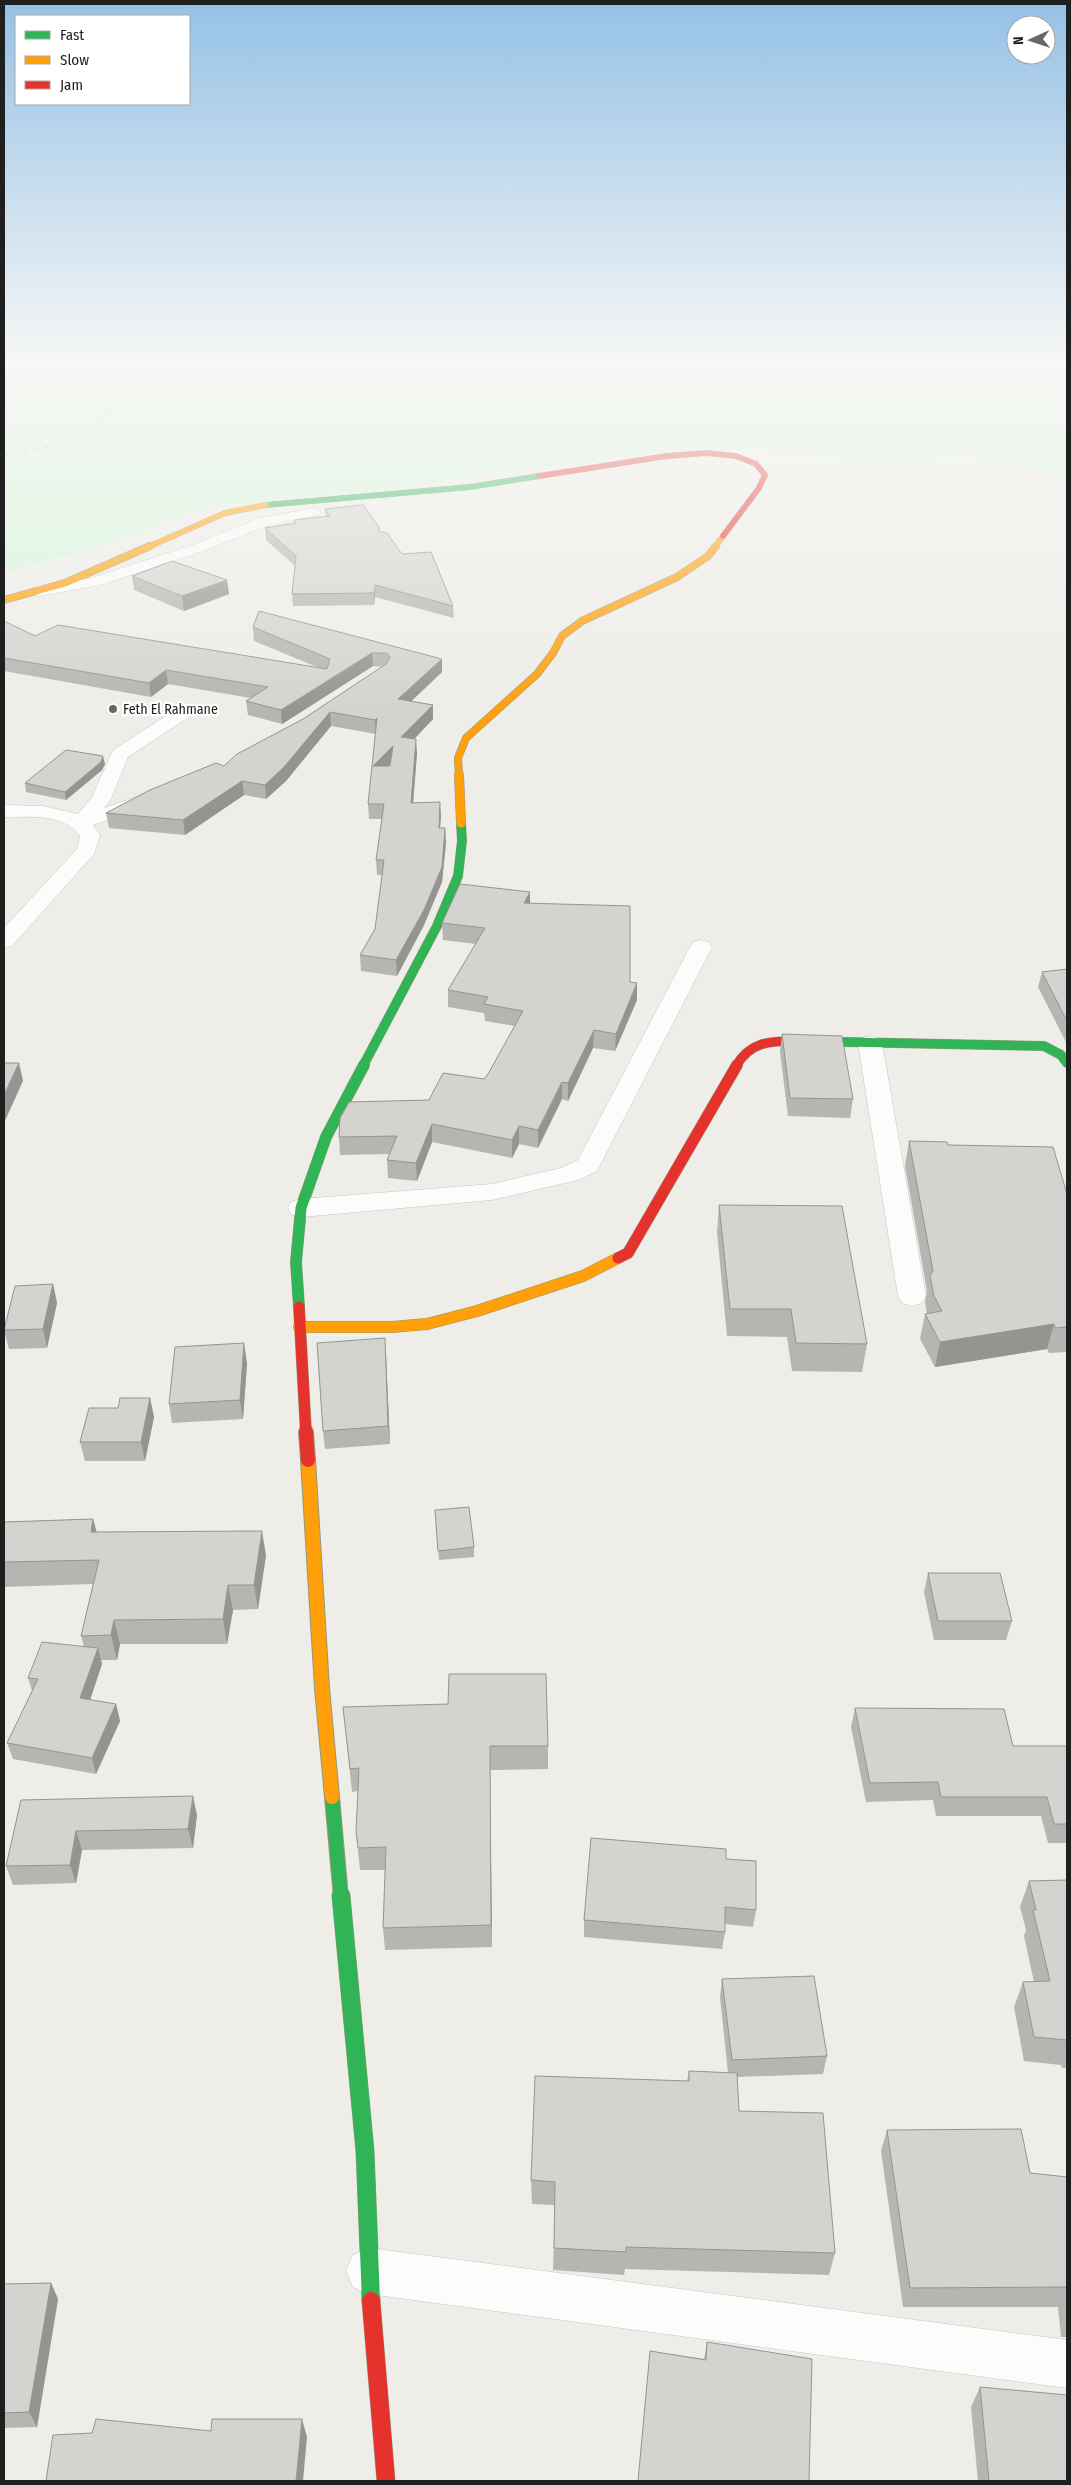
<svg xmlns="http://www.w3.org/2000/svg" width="1071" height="2485" viewBox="0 0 1071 2485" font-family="'Fira Sans Condensed',sans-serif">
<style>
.park{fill:#d5f5d9}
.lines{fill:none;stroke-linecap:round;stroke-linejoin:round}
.street-casing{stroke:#c6c6c4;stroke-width:1}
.fast-far4-casing{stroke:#94997f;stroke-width:6}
.fast-far3-casing{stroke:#94997f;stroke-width:10}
.fast-far2-casing{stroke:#94997f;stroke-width:12}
.fast-far1-casing{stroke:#94997f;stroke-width:16}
.fast-casing{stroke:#94997f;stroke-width:19}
.slow-far4-casing{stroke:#94997f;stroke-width:6}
.slow-far3-casing{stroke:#94997f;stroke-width:8}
.slow-far2-casing{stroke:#94997f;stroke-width:10}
.slow-far1-casing{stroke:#94997f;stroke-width:12}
.slow-casing{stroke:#94997f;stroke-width:16}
.jam-far4-casing{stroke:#94997f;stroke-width:6}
.jam-far3-casing{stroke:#94997f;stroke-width:10}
.jam-far2-casing{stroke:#94997f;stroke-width:12}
.jam-far1-casing{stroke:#94997f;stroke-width:16}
.jam-casing{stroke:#94997f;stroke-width:19}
.street{fill:#fcfcfc;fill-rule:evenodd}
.fast-far4{stroke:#30b455;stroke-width:5.5}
.fast-far3{stroke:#30b455;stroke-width:9}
.fast-far2{stroke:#30b455;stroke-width:11}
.fast-far1{stroke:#30b455;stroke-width:14}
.fast{stroke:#30b455;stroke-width:18}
.slow-far4{stroke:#ff9f0a;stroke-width:5.5}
.slow-far3{stroke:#ff9f0a;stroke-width:7}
.slow-far2{stroke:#ff9f0a;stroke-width:9}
.slow-far1{stroke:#ff9f0a;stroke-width:11}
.slow{stroke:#ff9f0a;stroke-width:14}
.jam-far4{stroke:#e5322d;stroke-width:5.5}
.jam-far3{stroke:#e5322d;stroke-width:9}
.jam-far2{stroke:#e5322d;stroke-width:11}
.jam-far1{stroke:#e5322d;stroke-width:14}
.jam{stroke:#e5322d;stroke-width:18}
.rail{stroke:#cbcbca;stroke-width:2;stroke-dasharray:5 5;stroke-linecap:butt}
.wall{fill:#b7b5b2}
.shaded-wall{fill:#959491}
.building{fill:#d5d3cf;stroke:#959491;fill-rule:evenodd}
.poi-dot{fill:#676765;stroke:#fff;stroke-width:2}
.labels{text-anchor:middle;stroke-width:4.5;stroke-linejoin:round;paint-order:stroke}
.far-poi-label{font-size:14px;fill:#1f1f1f;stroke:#fff;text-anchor:start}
</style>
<rect width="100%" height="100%" fill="#eeede8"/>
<polygon class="park" points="4,365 1067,365 1067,477 1009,461 981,458 964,453 916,459 885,460 722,447 684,448 417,485 225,505 173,518 85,550 9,571 4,569"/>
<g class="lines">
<defs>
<g id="street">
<polygon points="314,508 321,512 319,515 269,525 203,551 101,585 39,596 31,591 39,586 92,578 193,545 260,518"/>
<path d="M 186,706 L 192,707 L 195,711 L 192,715 L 128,757 L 111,799 L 104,808 L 142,795 L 149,797 L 152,801 L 149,805 L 93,825 L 100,836 L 94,854 L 12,946 L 4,948 L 4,928 L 77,849 L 80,836 C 64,813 29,817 4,817 L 4,805 L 43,806 L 78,814 L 92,797 L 113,750 L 180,707 Z"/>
<polygon points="701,940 709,942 712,947 597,1171 578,1180 492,1200 301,1217 291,1214 288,1208 291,1202 301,1199 492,1184 561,1168 578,1160 690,947 693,942"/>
<polygon points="870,1036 878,1038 882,1043 926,1296 922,1303 912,1306 902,1303 898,1296 858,1043 862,1038"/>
<polygon points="369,2248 1067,2340 1067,2388 369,2294 353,2287 346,2271 353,2255"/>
</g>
<polyline id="fast-far4" points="266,505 470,487 539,476"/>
<g id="fast-far3">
<polyline points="795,1041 1044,1046 1061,1055 1067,1063"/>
<polyline points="363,1066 437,926 458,876 462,841 461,823"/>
</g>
<polyline id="fast-far2" points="299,1307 296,1262 301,1208 326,1137 364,1065"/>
<polyline id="fast-far1" points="332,1797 341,1898"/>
<polyline id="fast" points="341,1896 365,2151 371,2301"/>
<g id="slow-far4">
<polyline points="148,547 225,513 266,505"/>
<polyline points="715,547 723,536"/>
</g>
<g id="slow-far3">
<polyline points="4,600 65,583 150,546"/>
<polyline points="459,776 458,758 466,738 537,674 553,653 562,636 582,621 677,577 708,556 716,546"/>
</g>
<polyline id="slow-far2" points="459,775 461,823"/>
<polyline id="slow-far1" points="299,1327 392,1327 427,1324 477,1311 583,1276 618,1258"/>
<polyline id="slow" points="308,1460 322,1688 332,1797"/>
<polyline id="jam-far4" points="539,476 667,456 707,453 736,456 756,464 765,475 759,488 723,536"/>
<path id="jam-far3" d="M 736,1066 C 750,1042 769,1041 795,1041"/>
<g id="jam-far2">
<polyline points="618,1258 628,1253 737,1065"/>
<polyline points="299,1307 306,1433"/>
</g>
<polyline id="jam-far1" points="306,1432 308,1460"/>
<polyline id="jam" points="371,2301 386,2481"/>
</defs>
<use href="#street" class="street-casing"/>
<use href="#fast-far4" class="fast-far4-casing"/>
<use href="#fast-far3" class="fast-far3-casing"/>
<use href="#fast-far2" class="fast-far2-casing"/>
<use href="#fast-far1" class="fast-far1-casing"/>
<use href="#fast" class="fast-casing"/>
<use href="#slow-far4" class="slow-far4-casing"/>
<use href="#slow-far3" class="slow-far3-casing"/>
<use href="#slow-far2" class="slow-far2-casing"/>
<use href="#slow-far1" class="slow-far1-casing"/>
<use href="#slow" class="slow-casing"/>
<use href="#jam-far4" class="jam-far4-casing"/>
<use href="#jam-far3" class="jam-far3-casing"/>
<use href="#jam-far2" class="jam-far2-casing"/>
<use href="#jam-far1" class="jam-far1-casing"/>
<use href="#jam" class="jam-casing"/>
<use href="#street" class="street"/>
<use href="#fast-far4" class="fast-far4"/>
<use href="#fast-far3" class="fast-far3"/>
<use href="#fast-far2" class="fast-far2"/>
<use href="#fast-far1" class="fast-far1"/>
<use href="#fast" class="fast"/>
<use href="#slow-far4" class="slow-far4"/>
<use href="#slow-far3" class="slow-far3"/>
<use href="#slow-far2" class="slow-far2"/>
<use href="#slow-far1" class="slow-far1"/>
<use href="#slow" class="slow"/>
<use href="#jam-far4" class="jam-far4"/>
<use href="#jam-far3" class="jam-far3"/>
<use href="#jam-far2" class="jam-far2"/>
<use href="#jam-far1" class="jam-far1"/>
<use href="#jam" class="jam"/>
<path class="rail" d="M 4,455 C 48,447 90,443 115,402 C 90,369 49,368 11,365"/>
</g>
<g class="wall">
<polygon points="325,509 379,527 379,531 453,606 454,618 375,597 374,605 293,606 292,594 295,566 266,540 265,528 295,523 294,520 326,517"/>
<polygon points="132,576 227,580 229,594 184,611 134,590"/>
<polygon points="259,611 442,672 411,701 433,705 433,719 414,739 417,753 413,803 440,802 440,828 445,828 446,843 442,882 424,925 397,976 361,971 360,955 375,929 382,875 377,875 376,860 382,819 369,819 368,804 376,734 331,726 286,781 266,799 244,795 185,835 109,828 106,813 224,766 303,719 382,667 373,666 282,724 248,715 246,701 251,698 168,684 151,697 4,671 4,621 35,636 317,667 254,641 253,627"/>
<polygon points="105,764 102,770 66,800 26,792 25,783"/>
<polygon points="530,892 530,904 630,982 637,983 637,1000 615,1051 593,1048 568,1101 562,1099 538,1148 519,1144 512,1158 432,1142 417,1181 388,1178 387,1160 390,1154 340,1155 339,1137 484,1079 488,1074 515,1026 485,1021 484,1013 448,1007 448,990 476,944 443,940 442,923"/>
<polygon points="1067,969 1067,1044 1038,987 1042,972"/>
<polygon points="782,1034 853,1099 850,1118 788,1116 780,1052"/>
<polygon points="909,1141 948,1145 1067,1194 1067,1352 1049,1353 1047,1349 935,1367 920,1339 925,1314 927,1314 925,1302 927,1291 905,1166"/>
<polygon points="719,1205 867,1344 862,1372 792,1371 787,1337 727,1336 717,1232"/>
<polygon points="53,1284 57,1303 47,1348 9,1349 4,1330"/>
<polygon points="386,1356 390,1444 325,1449 323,1431"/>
<polygon points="247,1363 243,1419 172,1423 169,1404"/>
<polygon points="150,1398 154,1417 145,1461 85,1461 80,1442 118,1408"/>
<polygon points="435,1510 474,1547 474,1557 439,1560"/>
<polygon points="93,1519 97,1532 266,1555 258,1609 233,1610 227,1644 120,1644 117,1660 101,1660 102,1664 90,1700 116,1704 120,1721 96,1774 13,1759 7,1743 32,1691 28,1678 84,1647 81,1636 93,1584 4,1587 4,1589 4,1522"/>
<polygon points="928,1573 1012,1621 1006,1640 934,1640 924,1592"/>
<polygon points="343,1707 548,1746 548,1769 490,1770 492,1947 385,1950 383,1928 385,1870 360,1870 356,1831 358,1791 352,1792"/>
<polygon points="855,1708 1013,1746 1067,1746 1067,1843 1048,1843 1041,1816 936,1816 933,1800 866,1802 851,1727"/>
<polygon points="21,1800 197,1815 193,1848 82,1850 76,1883 13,1885 6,1866"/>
<polygon points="726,1859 756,1910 753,1927 725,1924 725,1932 722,1949 584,1937 584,1920"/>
<polygon points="1067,1880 1067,2068 1062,2068 1061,2065 1024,2061 1014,2007 1023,1982 1034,1982 1024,1936 1026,1930 1020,1907 1029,1881"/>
<polygon points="722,1979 827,2056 823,2074 737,2077 739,2111 835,2253 829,2275 625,2269 624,2275 553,2270 555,2205 532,2204 531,2180 687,2081 689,2071 728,2073 720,1997"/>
<polygon points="887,2130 1030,2173 1067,2177 1067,2337 1061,2337 1058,2307 903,2307 881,2151"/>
<polygon points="51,2283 58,2299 37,2427 4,2428 4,2284"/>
<polygon points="707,2342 809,2481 638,2481 650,2351 704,2359"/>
<polygon points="980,2387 1067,2481 978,2481 971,2407"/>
</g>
<g class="shaded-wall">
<polygon points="227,580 229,594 184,611 182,596"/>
<polygon points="375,585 375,597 374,605 374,593"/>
<polygon points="372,653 373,666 282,724 281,710"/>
<polygon points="442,659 442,672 399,713 398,699"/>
<polygon points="166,670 168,684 151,697 149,683"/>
<polygon points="433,705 433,719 402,752 401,737"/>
<polygon points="330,712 331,726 286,781 266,799 265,785"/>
<polygon points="377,718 376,734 375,720"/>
<polygon points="416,739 417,753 412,817 411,803"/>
<polygon points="393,746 394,760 374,781 373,766"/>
<polygon points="103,756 105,764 102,770 66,800 65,792"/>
<polygon points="242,781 244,795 185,835 183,820"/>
<polygon points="440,802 441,817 439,843 439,828"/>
<polygon points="445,828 446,843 442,882 424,925 397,976 396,960"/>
<polygon points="530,892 530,909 524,903"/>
<polygon points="637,983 637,1000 615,1051 616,1034"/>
<polygon points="594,1030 593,1048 568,1101 568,1083"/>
<polygon points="19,1063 23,1081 4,1123 4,1095"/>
<polygon points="562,1082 562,1099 538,1148 538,1130"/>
<polygon points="432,1124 432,1142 417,1181 416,1163"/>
<polygon points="519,1126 519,1144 512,1158 512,1140"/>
<polygon points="53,1284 57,1303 47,1348 43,1329"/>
<polygon points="1054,1324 1047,1349 935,1367 940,1342"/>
<polygon points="385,1338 386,1356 390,1444 388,1426"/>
<polygon points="244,1343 247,1363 243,1419 240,1400"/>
<polygon points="150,1398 154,1417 145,1461 141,1442"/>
<polygon points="93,1519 99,1543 91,1532"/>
<polygon points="262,1531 266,1555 258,1609 254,1585"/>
<polygon points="228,1585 233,1610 227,1644 223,1619"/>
<polygon points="114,1620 120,1644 117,1660 111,1635"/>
<polygon points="98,1648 102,1664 85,1715 80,1698"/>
<polygon points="116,1704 120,1721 96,1774 92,1758"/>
<polygon points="490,1746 490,1770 492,1947 491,1925"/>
<polygon points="193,1796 197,1815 193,1848 188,1829"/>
<polygon points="76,1831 82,1850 76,1883 70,1865"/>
<polygon points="51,2283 58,2299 37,2427 29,2412"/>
<polygon points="302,2419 307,2437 303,2481 296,2481"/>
</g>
<g class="building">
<polygon points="363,505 379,527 379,531 387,533 402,554 431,552 453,606 375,585 374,593 292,594 296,556 265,528 296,523 294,520 330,516 325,509"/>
<polygon points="172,561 227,580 182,596 132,576"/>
<path d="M 259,611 L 442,659 L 398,699 L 433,705 L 401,737 L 416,739 L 411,803 L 440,802 L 439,828 L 445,828 L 442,867 L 424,910 L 396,960 L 360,955 L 375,929 L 384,860 L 376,860 L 384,804 L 368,804 L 377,718 L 375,720 L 330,712 L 284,767 L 265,785 L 242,781 L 183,820 L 106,813 L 150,790 L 216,763 L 224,766 L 237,754 L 303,719 L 386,664 L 390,658 L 387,653 L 372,653 L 281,710 L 246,701 L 268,687 L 166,670 L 149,683 L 4,658 L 4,621 L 35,636 L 58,625 L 327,669 L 330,659 L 253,627 ZM 393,746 L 390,766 L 373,766 Z"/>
<polygon points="66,750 103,756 101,762 65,792 25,783"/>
<polygon points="460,884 530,892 524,903 630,906 630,982 637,983 616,1034 594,1030 568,1083 562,1082 538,1130 519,1126 512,1140 432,1124 416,1163 387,1160 397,1136 339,1137 340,1118 349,1102 429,1100 443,1073 484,1079 488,1074 523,1011 484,1004 488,997 448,990 485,928 442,923"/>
<polygon points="1067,969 1067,1021 1042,972"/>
<polygon points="782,1034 842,1036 853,1099 790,1098"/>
<polygon points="4,1063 19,1063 4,1095"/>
<polygon points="909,1141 947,1142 948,1145 1053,1147 1067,1194 1067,1327 1055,1328 1054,1324 940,1342 925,1314 942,1311 934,1296 930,1276 933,1271"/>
<polygon points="719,1205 842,1206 867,1344 796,1343 791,1309 730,1309"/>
<polygon points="53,1284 43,1329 4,1330 15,1286"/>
<polygon points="385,1338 388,1426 323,1431 317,1343"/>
<polygon points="244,1343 240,1400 169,1404 175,1347"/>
<polygon points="120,1398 150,1398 141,1442 80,1442 89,1408 118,1408"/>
<polygon points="469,1507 474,1547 438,1551 435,1510"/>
<polygon points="93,1519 91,1532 262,1531 254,1585 228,1585 223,1619 114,1620 111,1635 81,1636 99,1560 4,1562 4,1522"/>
<polygon points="928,1573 1000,1573 1012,1621 938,1621"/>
<polygon points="42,1642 98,1648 80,1698 116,1704 92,1758 7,1743 38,1679 28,1678"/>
<polygon points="449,1674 546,1674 548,1746 490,1746 491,1925 383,1928 386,1847 358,1848 356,1831 359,1768 350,1769 343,1707 448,1704"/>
<polygon points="855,1708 1004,1709 1013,1746 1067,1746 1067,1824 1054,1824 1047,1797 941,1797 938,1782 870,1783"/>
<polygon points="193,1796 188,1829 76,1831 70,1865 6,1866 21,1800"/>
<polygon points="591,1838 726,1849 726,1859 756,1861 756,1910 725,1907 725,1932 584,1920"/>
<polygon points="1067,1880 1067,2040 1034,2037 1023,1982 1050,1981 1033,1910 1036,1910 1029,1881"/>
<polygon points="814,1976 827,2056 732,2060 722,1979"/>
<polygon points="689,2071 737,2073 739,2111 823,2113 835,2253 626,2247 626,2252 554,2248 555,2182 531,2180 535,2076 689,2081"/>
<polygon points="1021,2129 1030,2173 1067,2177 1067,2287 910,2288 887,2130"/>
<polygon points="51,2283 29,2412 4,2413 4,2284"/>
<polygon points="707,2342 812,2359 809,2481 638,2481 650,2351 706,2360"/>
<polygon points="980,2387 1067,2395 1067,2481 989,2481"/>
<polygon points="96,2419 211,2431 212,2419 302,2419 296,2481 46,2481 53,2435 92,2433"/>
</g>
<linearGradient id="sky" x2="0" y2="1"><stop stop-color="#95c1e6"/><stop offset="0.51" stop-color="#f7f7f5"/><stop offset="1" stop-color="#f7f7f5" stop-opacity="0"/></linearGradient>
<rect width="1071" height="713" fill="url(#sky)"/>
<circle class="poi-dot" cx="113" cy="709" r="5"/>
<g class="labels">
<g class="far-poi-label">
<text x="123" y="714">Feth El Rahmane</text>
</g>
</g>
<rect width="1071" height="2485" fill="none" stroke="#1f1f1f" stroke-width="10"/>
<rect x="15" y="15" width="175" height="90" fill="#ffffff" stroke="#a5a5a5"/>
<rect x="25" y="31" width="25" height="8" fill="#30b455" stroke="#a5a5a5"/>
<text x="60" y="40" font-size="15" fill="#1f1f1f">Fast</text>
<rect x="25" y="56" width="25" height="8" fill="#ff9f0a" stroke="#a5a5a5"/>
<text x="60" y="65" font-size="15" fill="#1f1f1f">Slow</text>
<rect x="25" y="81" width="25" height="8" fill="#e5322d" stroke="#a5a5a5"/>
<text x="60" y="90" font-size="15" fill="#1f1f1f">Jam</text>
<g transform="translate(1031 40) rotate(267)"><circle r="24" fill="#ffffff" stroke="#a5a5a5"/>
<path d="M0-4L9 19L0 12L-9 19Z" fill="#676765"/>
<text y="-8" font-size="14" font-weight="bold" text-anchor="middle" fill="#1f1f1f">N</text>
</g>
</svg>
